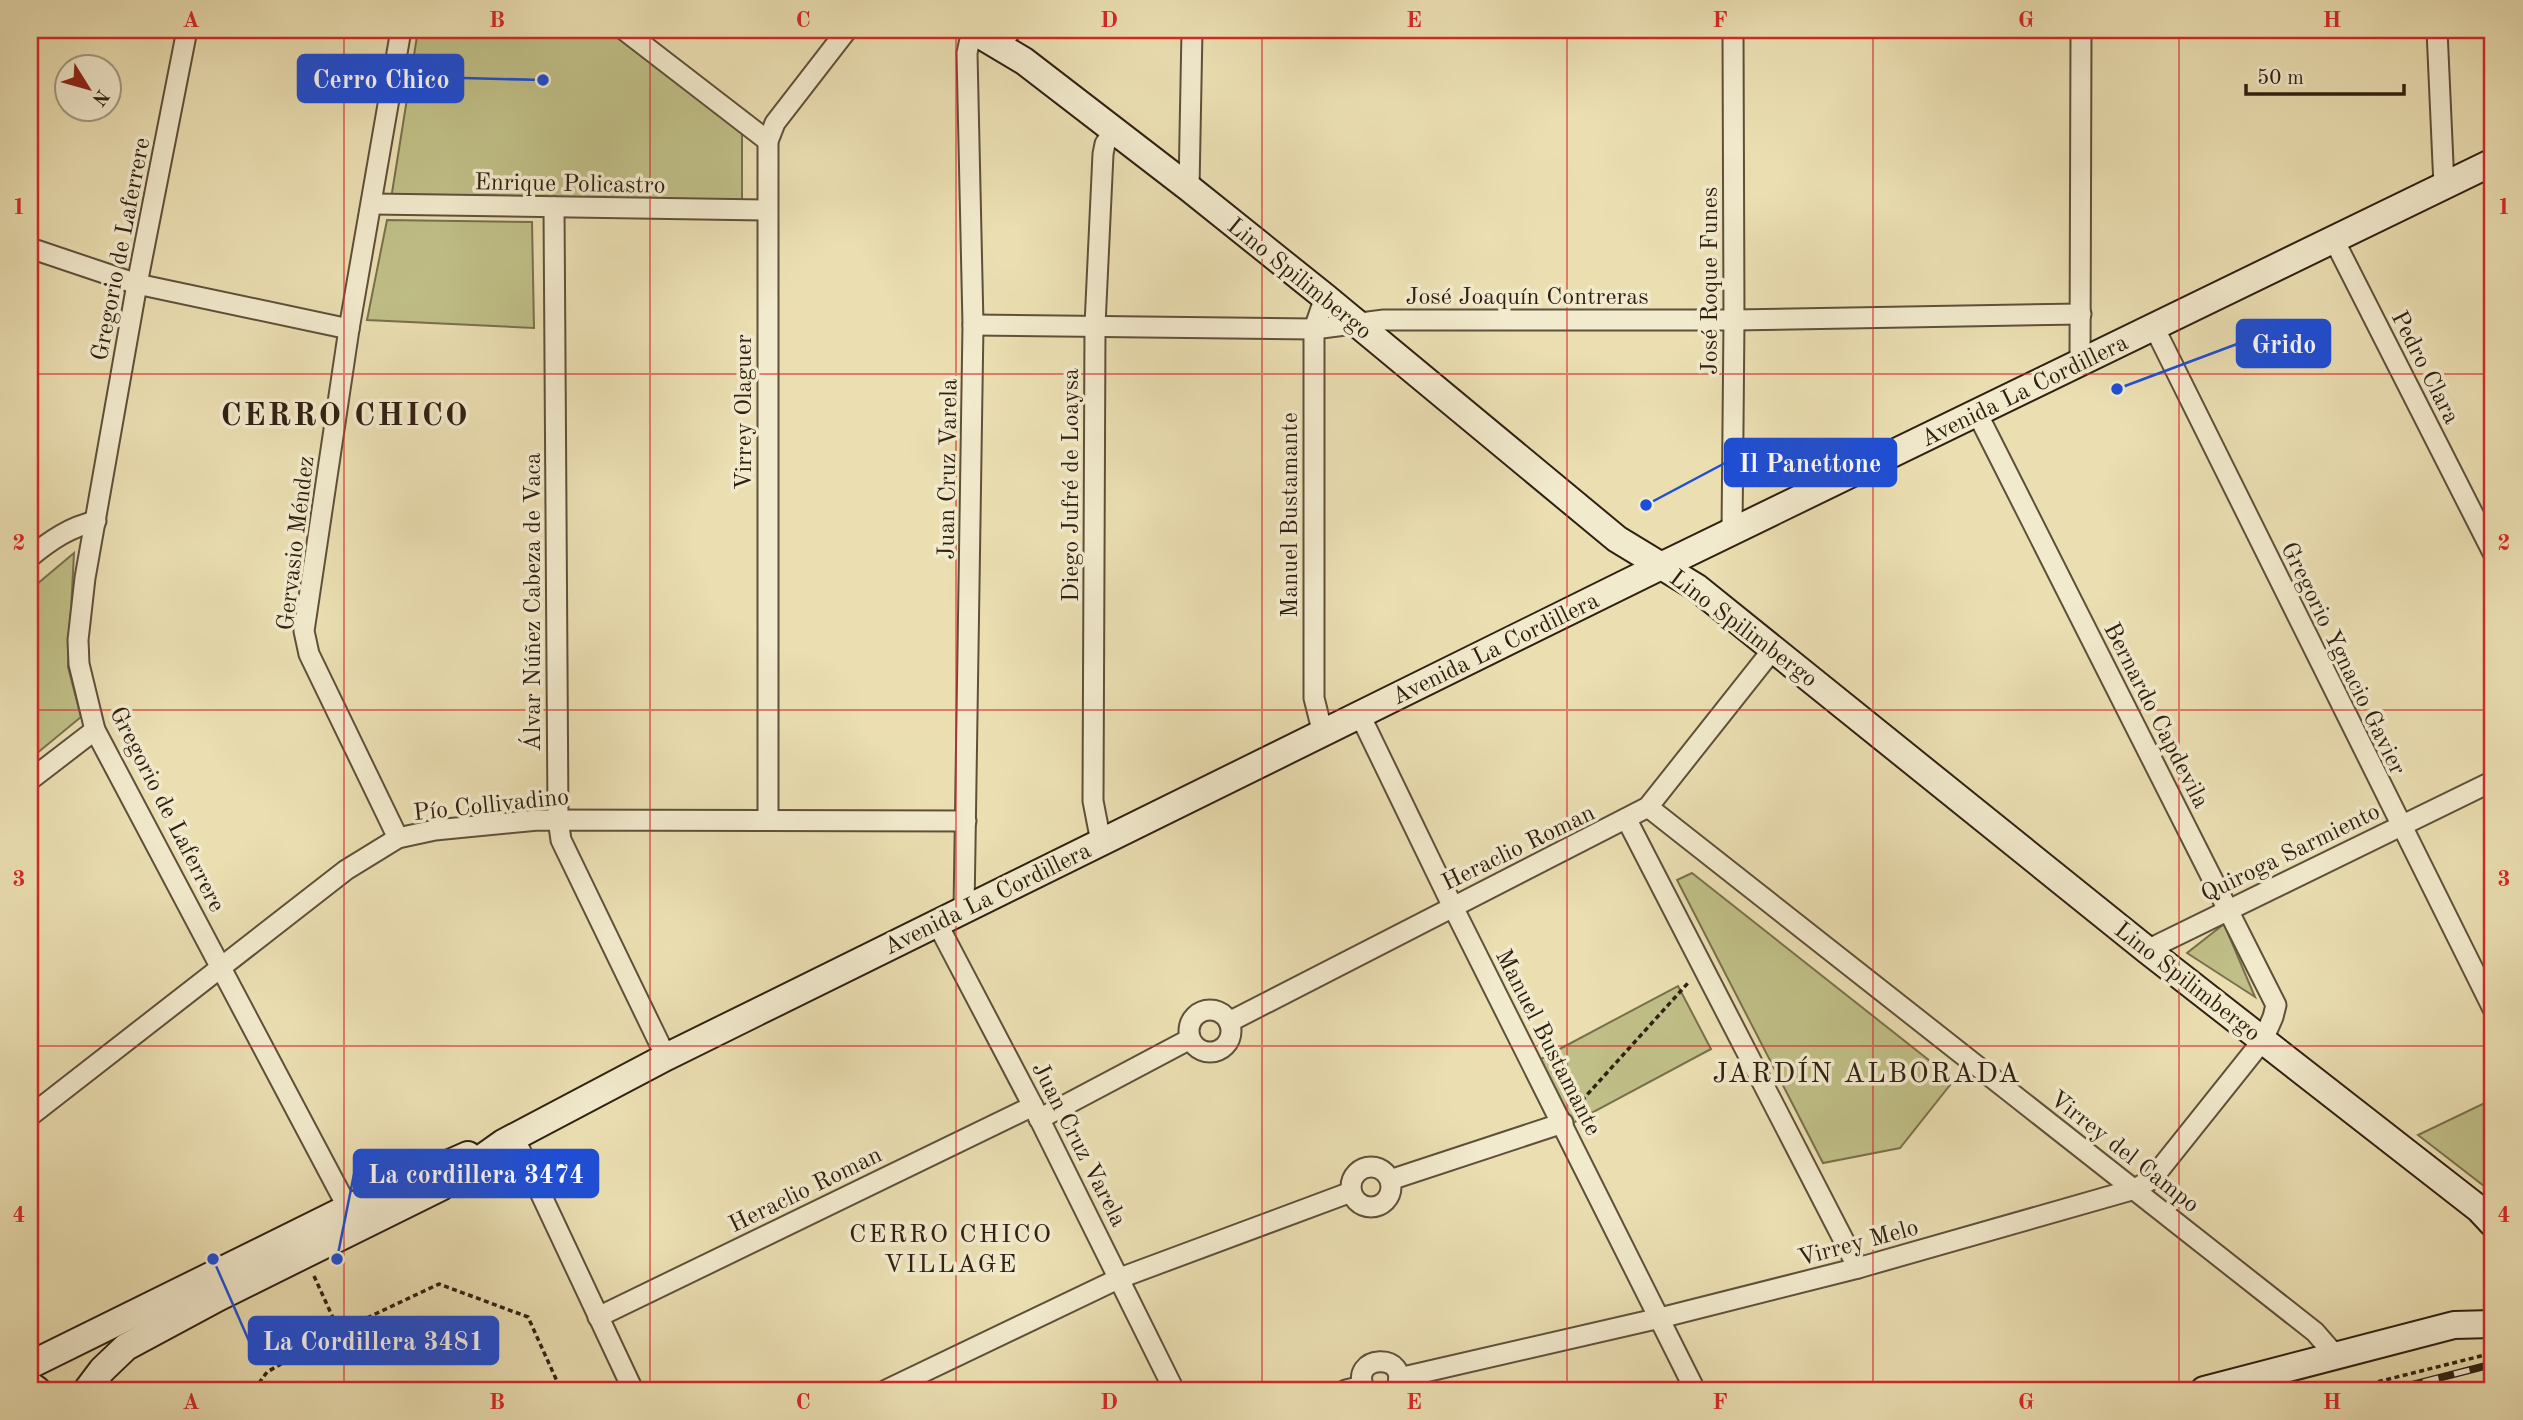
<svg xmlns="http://www.w3.org/2000/svg" width="2523" height="1420" viewBox="0 0 2523 1420" font-family="'Old Standard TT',serif">
<style>
.green{fill:#c0bf87;stroke:#78704c;stroke-width:2}
.lines{fill:none;stroke-linecap:round;stroke-linejoin:round}
.street-casing{stroke:#5f503a;stroke-width:23}
.secondary-casing{stroke:#302012;stroke-width:30}
.path{stroke:#302012;stroke-width:3.5;stroke-dasharray:5 3.5;stroke-linecap:butt}
.street{stroke:#f2eacd;stroke-width:19}
.secondary{stroke:#f2eacd;stroke-width:26}
.rail-casing{stroke:#302012;stroke-width:8}
.rail{stroke:#f2eacd;stroke-width:5;stroke-dasharray:16;stroke-linecap:butt}
.grid{fill:none;stroke:#d62828;stroke-width:2;stroke-opacity:0.55}
.labels{text-anchor:middle;stroke-width:7;stroke-linejoin:round;paint-order:stroke}
.street-label{font-size:24px;fill:#302012;stroke:#f2eacd}
.neighbourhood-label{font-size:26px;letter-spacing:2px;fill:#302012;stroke:#f2eacd}
.quarter-label{font-size:28px;letter-spacing:2px;fill:#302012;stroke:#f2eacd}
.district-label{font-size:32px;font-weight:bold;letter-spacing:2px;fill:#302012;stroke:#f2eacd}
.leader{fill:none;stroke:#1d4ed8;stroke-width:2.5}
.callout-dot{fill:#1d4ed8;stroke:#f2eacd;stroke-width:2.5}
.callout{fill:#1d4ed8;stroke:#1d4ed8;stroke-width:2.5}
.callout-label{font-size:26px;text-anchor:middle;font-weight:bold;fill:#fff}
.neatline{fill:none;stroke:#d62828;stroke-width:2.5}
.grid-label{font-size:23px;text-anchor:middle;font-weight:bold;fill:#d62828}
</style>
<rect width="100%" height="100%" fill="#ebdfb2"/>
<filter id="stains"><feTurbulence type="fractalNoise" baseFrequency=".00286" numOctaves="4"/><feColorMatrix values="0 0 0 0 .2 0 0 0 0 .09 0 0 0 0 .02 0 0 0 .5 -.17"/></filter>
<radialGradient id="worn" r=".72"><stop offset=".6" stop-color="#630" stop-opacity="0"/><stop offset="1" stop-color="#630" stop-opacity=".3"/></radialGradient>
<g class="green">
<polygon points="418,30 612,30 742,131 742,202 391,199"/>
<polygon points="387,220 532,222 534,328 367,320"/>
<polygon points="74,553 68,667 81,717 30,759 30,590"/>
<polygon points="1692,873 1954,1080 1900,1148 1823,1163 1677,880"/>
<polygon points="2224,924 2255,997 2187,953"/>
<polygon points="1678,986 1711,1049 1573,1123 1539,1060"/>
<polygon points="2493,1099 2493,1193 2418,1135"/>
</g>
<g class="lines">
<defs>
<g id="street">
<polyline points="187,30 137,284 85,578 78,640 79,664 95,730 348,1208"/>
<polyline points="624,30 768,141"/>
<polyline points="2437,30 2444,186"/>
<polyline points="998,45 1012,30"/>
<polyline points="1189,188 1192,30"/>
<polyline points="373,204 767,210"/>
<polyline points="554,207 558,819 561,840 666,1057"/>
<polyline points="2334,240 2493,553"/>
<polyline points="30,248 137,284 349,329"/>
<polyline points="973,325 1314,329 1384,320 1734,320 2081,314"/>
<polyline points="2154,327 2493,1009"/>
<polyline points="2080,363 2081,30"/>
<polyline points="1732,532 1734,320 1733,30"/>
<path d="M 30,557 C 51,540 70,527 96,521"/>
<polyline points="1360,715 1453,907 1695,1390"/>
<polyline points="1323,734 1314,698 1314,329 1325,297"/>
<polyline points="30,780 95,730"/>
<polyline points="1648,807 2315,1332 2335,1355"/>
<polyline points="768,820 768,141 775,123 847,30"/>
<polyline points="1627,820 1858,1268"/>
<polyline points="398,838 309,654 304,631 349,329 401,30"/>
<polyline points="1101,842 1093,801 1095,325 1103,154 1105,144 1114,131"/>
<polyline points="964,910 973,325 967,53 972,30"/>
<polyline points="937,923 1033,1106 1174,1390"/>
<polyline points="2147,950 2493,781"/>
<circle cx="1210" cy="1031" r="21"/>
<polyline points="1229,1022 1648,807 1774,648"/>
<polyline points="30,1116 346,870 398,838 435,830 538,820 966,821"/>
<polyline points="1039,1119 1190,1039"/>
<polyline points="514,1137 633,1390"/>
<circle cx="1371" cy="1187" r="20"/>
<polyline points="1390,1180 1563,1123"/>
<polyline points="598,1317 1033,1106"/>
<polyline points="1399,1378 1660,1318 1858,1268 2135,1189 2152,1179 2263,1040 2273,1017 2276,1005 1977,413"/>
<polyline points="886,1390 1120,1278 1351,1192"/>
<polyline points="1346,1390 1363,1386"/>
<path d="M 1365,1390 C 1346,1354 1413,1351 1396,1389"/>
</g>
<g id="secondary">
<polyline points="972,30 1024,61 1189,188 1325,297 1617,539 1696,587 2147,950 2479,1209 2493,1224"/>
<polyline points="30,1365 348,1208 468,1155"/>
<polyline points="30,1385 37,1390"/>
<polyline points="87,1390 102,1370 126,1347 219,1297 441,1187 503,1143 666,1057 1661,566 2493,162"/>
<polyline points="2204,1390 2454,1325 2493,1324"/>
</g>
</defs>
<use href="#street" class="street-casing"/>
<use href="#secondary" class="secondary-casing"/>
<g class="path">
<polyline points="1576,1107 1688,983"/>
<polyline points="314,1276 339,1331"/>
<polyline points="254,1390 267,1372 339,1331 439,1284 528,1317 561,1390"/>
<polyline points="2345,1390 2493,1353"/>
</g>
<use href="#street" class="street"/>
<use href="#secondary" class="secondary"/>
<defs>
<polyline id="rail" points="2392,1390 2493,1364"/>
</defs>
<use href="#rail" class="rail-casing"/>
<use href="#rail" class="rail"/>
</g>
<path class="grid" d="M 344,30 L 344,1390M 650,30 L 650,1390M 956,30 L 956,1390M 1262,30 L 1262,1390M 1567,30 L 1567,1390M 1873,30 L 1873,1390M 2179,30 L 2179,1390M 30,374 L 2493,374M 30,710 L 2493,710M 30,1046 L 2493,1046"/>
<g class="labels">
<g class="street-label">
<text transform="translate(570 183) rotate(1)" y="8">Enrique Policastro</text>
<text transform="translate(120 249) rotate(-79)" y="8">Gregorio de Laferrere</text>
<text transform="translate(1300 278) rotate(39)" y="8">Lino Spilimbergo</text>
<text transform="translate(1709 281) rotate(-90)" y="8">José Roque Funes</text>
<text x="1527" y="304">José Joaquín Contreras</text>
<text transform="translate(2426 367) rotate(63)" y="8">Pedro Clara</text>
<text transform="translate(2024 390) rotate(-26)" y="8">Avenida La Cordillera</text>
<text transform="translate(743 412) rotate(-90)" y="8">Virrey Olaguer</text>
<text transform="translate(947 469) rotate(-89)" y="8">Juan Cruz Varela</text>
<text transform="translate(1070 485) rotate(-90)" y="8">Diego Jufré de Loaysa</text>
<text transform="translate(1289 515) rotate(-90)" y="8">Manuel Bustamante</text>
<text transform="translate(295 543) rotate(-83)" y="8">Gervasio Méndez</text>
<text transform="translate(532 602) rotate(-90)" y="8">Álvar Núñez Cabeza de Vaca</text>
<text transform="translate(1744 628) rotate(37)" y="8">Lino Spilimbergo</text>
<text transform="translate(1495 648) rotate(-26)" y="8">Avenida La Cordillera</text>
<text transform="translate(2344 658) rotate(64)" y="8">Gregorio Ygnacio Gavier</text>
<text transform="translate(2157 715) rotate(63)" y="8">Bernardo Capdevila</text>
<text transform="translate(491 804) rotate(-6)" y="8">Pío Collivadino</text>
<text transform="translate(168 809) rotate(63)" y="8">Gregorio de Laferrere</text>
<text transform="translate(1518 847) rotate(-26)" y="8">Heraclio Roman</text>
<text transform="translate(2290 852) rotate(-26)" y="8">Quiroga Sarmiento</text>
<text transform="translate(987 898) rotate(-26)" y="8">Avenida La Cordillera</text>
<text transform="translate(2188 981) rotate(38)" y="8">Lino Spilimbergo</text>
<text transform="translate(1549 1042) rotate(63)" y="8">Manuel Bustamante</text>
<text transform="translate(1080 1144) rotate(63)" y="8">Juan Cruz Varela</text>
<text transform="translate(2125 1151) rotate(38)" y="8">Virrey del Campo</text>
<text transform="translate(805 1189) rotate(-26)" y="8">Heraclio Roman</text>
<text transform="translate(1858 1242) rotate(-15)" y="8">Virrey Melo</text>
</g>
<g class="neighbourhood-label">
<text x="951" y="1242">CERRO CHICO<tspan x="951" dy="30">VILLAGE</tspan></text>
</g>
<g class="quarter-label">
<text x="1867" y="1082">JARDÍN ALBORADA</text>
</g>
<g class="district-label">
<text x="345" y="425">CERRO CHICO</text>
</g>
</g>
<path class="leader" d="M543 80L463 78M2117 389L2237 344M1646 505L1725 463M337 1259L354 1174M213 1259L249 1341"/>
<g class="callout-dot">
<circle cx="543" cy="80" r="7"/>
<circle cx="2117" cy="389" r="7"/>
<circle cx="1646" cy="505" r="7"/>
<circle cx="337" cy="1259" r="7"/>
<circle cx="213" cy="1259" r="7"/>
</g>
<g class="callout">
<rect x="298" y="55" width="165" height="47" rx="7"/>
<rect x="2237" y="320" width="93" height="47" rx="7"/>
<rect x="1725" y="439" width="171" height="47" rx="7"/>
<rect x="354" y="1150" width="244" height="47" rx="7"/>
<rect x="249" y="1317" width="249" height="47" rx="7"/>
</g>
<g class="callout-label">
<text x="381" y="88">Cerro Chico</text>
<text x="2284" y="353">Grido</text>
<text x="1810" y="472">Il Panettone</text>
<text x="476" y="1183">La cordillera 3474</text>
<text x="373" y="1350">La Cordillera 3481</text>
</g>
<rect width="2523" height="1420" fill="none" stroke="#ebdfb2" stroke-width="77"/>
<g transform="translate(88 88) rotate(127)"><circle r="33" fill="#f2eacd" stroke="#a49982" stroke-width="2"/>
<path d="M0-5L12 26L0 18L-12 26Z" fill="#8f2418"/>
<text y="-10" font-size="19" font-weight="bold" text-anchor="middle" fill="#302012">N</text>
</g>
<path d="M2246 84v10h158v-10" fill="none" stroke="#302012" stroke-width="3.5"/>
<text x="2257" y="84" font-size="21" fill="#302012" stroke="#f2eacd" stroke-width="5" paint-order="stroke">50 m</text>
<rect x="38" y="38" width="2446" height="1344" class="neatline"/>
<g class="grid-label">
<text x="191" y="27">A</text>
<text x="497" y="27">B</text>
<text x="803" y="27">C</text>
<text x="1109" y="27">D</text>
<text x="1414" y="27">E</text>
<text x="1720" y="27">F</text>
<text x="2026" y="27">G</text>
<text x="2332" y="27">H</text>
<text x="19" y="214">1</text>
<text x="2504" y="214">1</text>
<text x="19" y="550">2</text>
<text x="2504" y="550">2</text>
<text x="19" y="886">3</text>
<text x="2504" y="886">3</text>
<text x="19" y="1222">4</text>
<text x="2504" y="1222">4</text>
<text x="191" y="1409">A</text>
<text x="497" y="1409">B</text>
<text x="803" y="1409">C</text>
<text x="1109" y="1409">D</text>
<text x="1414" y="1409">E</text>
<text x="1720" y="1409">F</text>
<text x="2026" y="1409">G</text>
<text x="2332" y="1409">H</text>
</g>
<rect width="100%" height="100%" filter="url(#stains)"/>
<rect width="100%" height="100%" fill="url(#worn)"/>
</svg>
